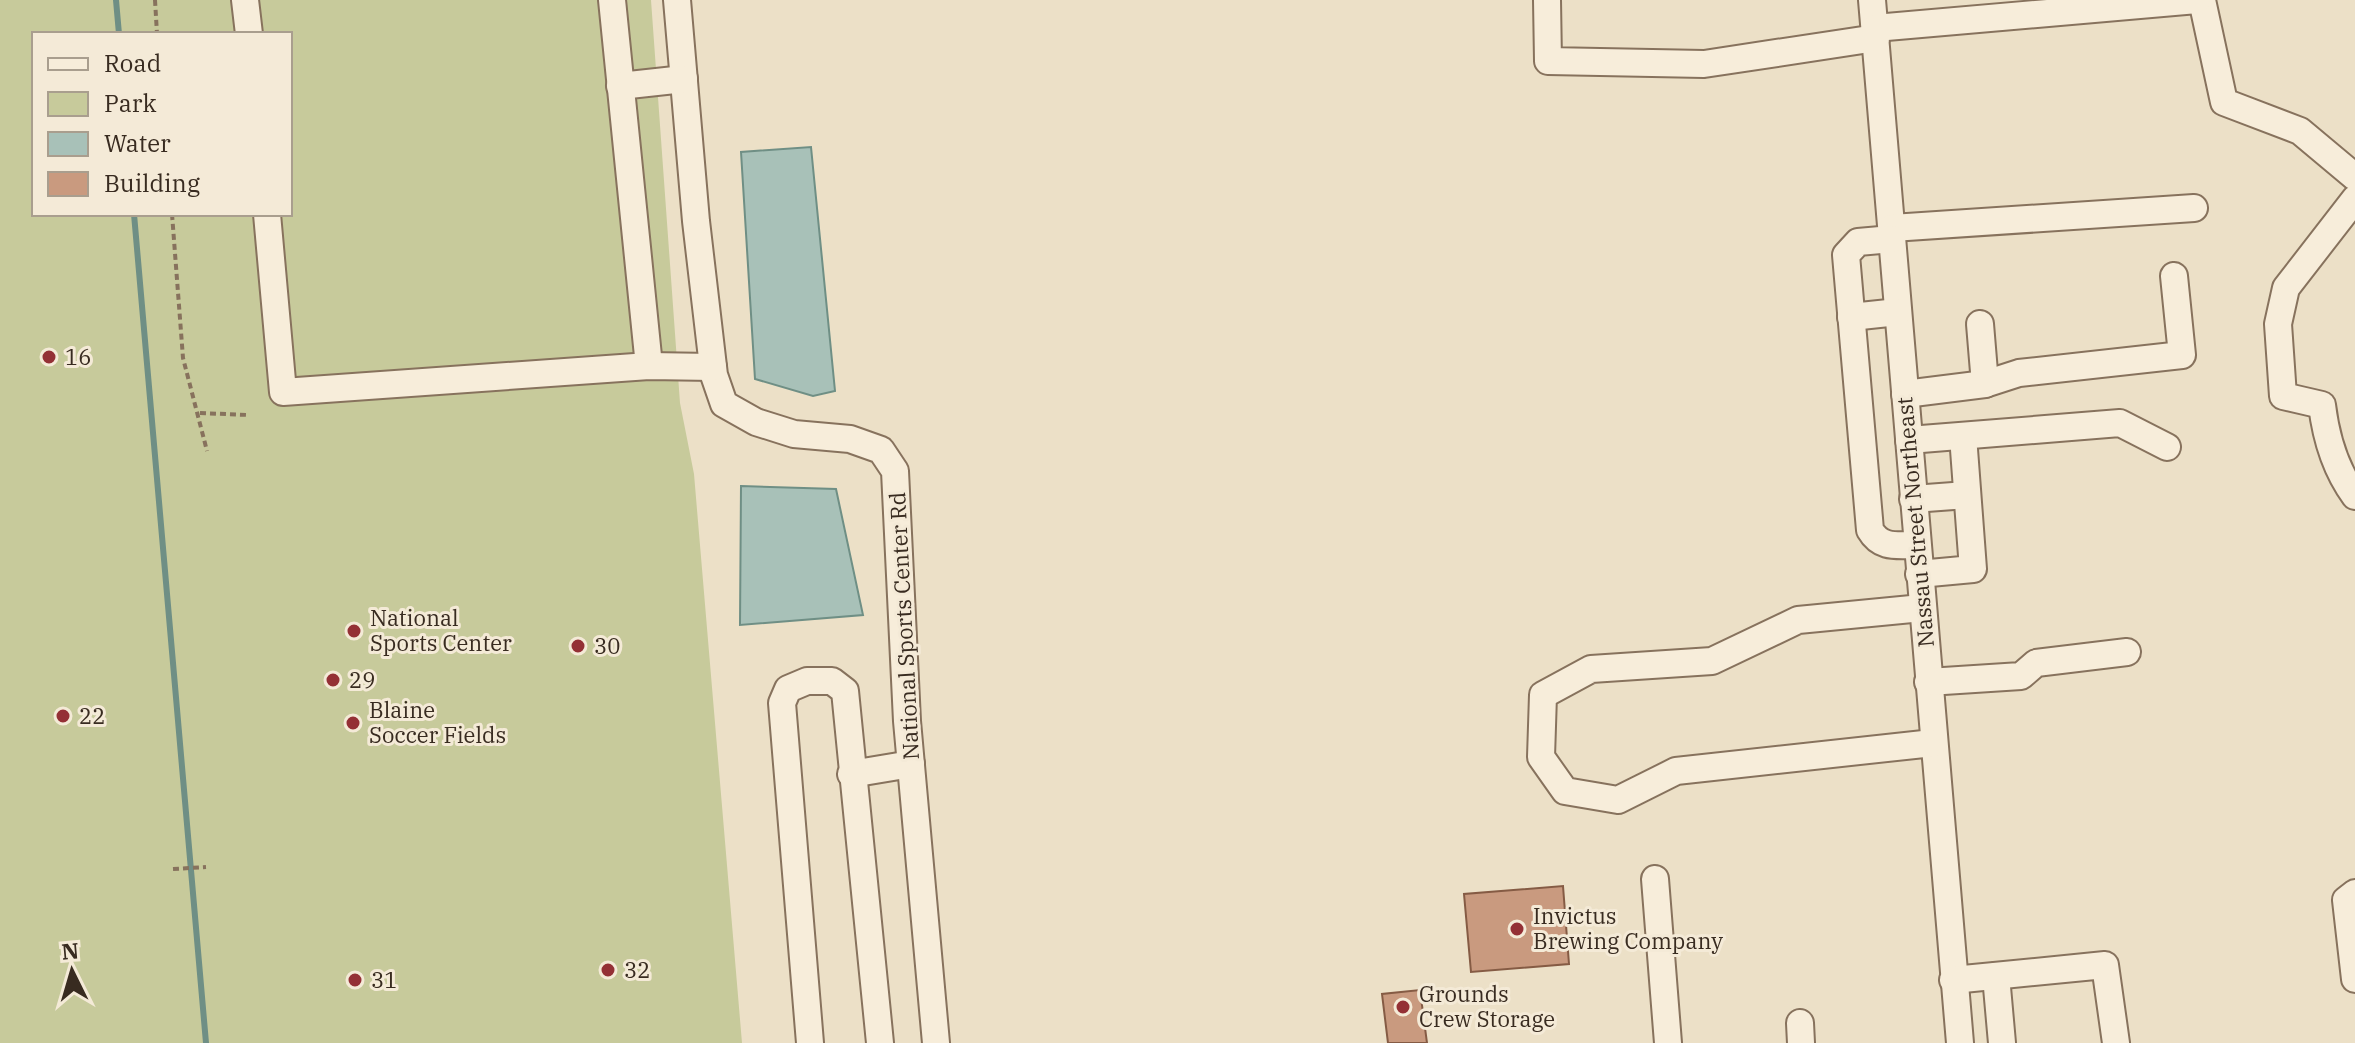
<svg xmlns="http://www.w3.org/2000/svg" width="2355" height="1043" viewBox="0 0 2355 1043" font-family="'IBM Plex Serif',serif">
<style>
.green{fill:#c7ca9b;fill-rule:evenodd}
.water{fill:#a8c1b8;stroke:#6f8f85;stroke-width:2}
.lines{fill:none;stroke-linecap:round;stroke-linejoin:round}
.stream{stroke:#6f8f85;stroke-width:6}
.building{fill:#c99a7f;stroke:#855b44;stroke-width:2}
.minor-casing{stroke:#87725d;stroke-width:30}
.path{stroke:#87725d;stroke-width:4;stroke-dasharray:6 4;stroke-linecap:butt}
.minor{stroke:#f7edda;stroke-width:26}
.poi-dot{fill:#943035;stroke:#f4ead7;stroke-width:3}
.labels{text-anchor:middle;stroke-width:6;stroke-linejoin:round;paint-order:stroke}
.poi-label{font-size:22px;fill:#382b20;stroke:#f4ead7;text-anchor:start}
.street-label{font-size:22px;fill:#382b20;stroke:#f4ead7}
</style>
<rect width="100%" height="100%" fill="#ece0c7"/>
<path class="green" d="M 0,0 L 651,0 L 680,403 L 694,474 L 742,1043 L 0,1043 ZM 34,34 L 290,34 L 290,214 L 34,214 Z"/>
<g class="water">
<polygon points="811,147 835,391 813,396 755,379 741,152"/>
<polygon points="741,486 836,489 863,615 740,625"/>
</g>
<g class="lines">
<g class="stream">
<polyline points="116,0 119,34"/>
<polyline points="134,214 206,1043"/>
</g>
</g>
<g class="building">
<polygon points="1563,886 1569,964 1471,972 1464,894"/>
<polygon points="1420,990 1427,1043 1388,1043 1382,994"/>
</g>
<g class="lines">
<defs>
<g id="minor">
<polyline points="245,0 249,34"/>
<polyline points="612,0 649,366"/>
<polyline points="677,0 696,221 714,375 724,404 756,422 794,434 850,439 881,450 895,471 907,721 936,1043"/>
<polyline points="1547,0 1548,61 1704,64 1876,38"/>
<polyline points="1872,0 1960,1043"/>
<polyline points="2202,0 2224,102 2300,131 2355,177"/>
<polyline points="1875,28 2197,0"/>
<polyline points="620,86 684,79"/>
<path d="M 2355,199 L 2286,288 L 2278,324 L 2283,396 L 2322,405 C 2326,438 2335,469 2355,496"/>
<polyline points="267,214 283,392 649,366 713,367"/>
<polyline points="1892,228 2194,208"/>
<path d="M 1892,239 L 1858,242 L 1846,255 L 1870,530 C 1881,549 1897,545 1917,545"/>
<polyline points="1851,317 1898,312"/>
<polyline points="1980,324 1985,384"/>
<polyline points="1905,394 1985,384 2019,373 2182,355 2174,276"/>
<polyline points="1909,440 2120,423 2167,447"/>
<polyline points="1913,499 1967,495"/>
<polyline points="1919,574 1973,569 1963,436"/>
<polyline points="1922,608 1798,620 1712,661 1591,669 1543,695 1541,757 1565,791 1618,800 1676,771 1933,743"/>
<polyline points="1928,682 2021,676 2036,663 2127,652"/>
<polyline points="851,774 911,764"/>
<polyline points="1655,879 1668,1043"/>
<polyline points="2355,893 2346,900 2355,979"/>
<polyline points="1996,976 2002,1043"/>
<polyline points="1953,980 2105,965 2116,1043"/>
<polyline points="1800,1023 1801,1043"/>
<polyline points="810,1043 782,703 788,689 807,681 832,681 845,691 880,1043"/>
</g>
</defs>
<use href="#minor" class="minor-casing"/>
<g class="path">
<polyline points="155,0 157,34"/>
<polyline points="172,214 183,358 207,451"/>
<polyline points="200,413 249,415"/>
<polyline points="173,869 206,867"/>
</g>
<use href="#minor" class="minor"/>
</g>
<g class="poi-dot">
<circle cx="49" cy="357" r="8"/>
<circle cx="354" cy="631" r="8"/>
<circle cx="578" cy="646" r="8"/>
<circle cx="333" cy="680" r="8"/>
<circle cx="63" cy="716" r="8"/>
<circle cx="353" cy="723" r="8"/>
<circle cx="1517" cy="929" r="8"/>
<circle cx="608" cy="970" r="8"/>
<circle cx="355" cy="980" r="8"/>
<circle cx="1403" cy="1007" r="8"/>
</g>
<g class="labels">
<g class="poi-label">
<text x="65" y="365">16</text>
<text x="370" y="626">National<tspan x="370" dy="25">Sports Center</tspan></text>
<text x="594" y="654">30</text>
<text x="349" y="688">29</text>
<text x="369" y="718">Blaine<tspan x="369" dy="25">Soccer Fields</tspan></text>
<text x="79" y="724">22</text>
<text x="1533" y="924">Invictus<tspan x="1533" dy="25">Brewing Company</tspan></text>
<text x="624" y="978">32</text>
<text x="371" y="988">31</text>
<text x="1419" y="1002">Grounds<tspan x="1419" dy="25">Crew Storage</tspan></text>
</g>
<g class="street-label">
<text transform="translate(1915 522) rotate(-95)" y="8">Nassau Street Northeast</text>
<text transform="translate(904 626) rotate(-93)" y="8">National Sports Center Rd</text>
</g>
</g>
<rect x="32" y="32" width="260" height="184" fill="#f4ead7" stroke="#a99e8e" stroke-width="2"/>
<rect x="48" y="58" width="40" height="12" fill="#f7edda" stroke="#a99e8e" stroke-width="2"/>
<text x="104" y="72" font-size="24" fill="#382b20">Road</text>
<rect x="48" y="92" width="40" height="24" fill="#c7ca9b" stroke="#a99e8e" stroke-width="2"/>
<text x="104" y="112" font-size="24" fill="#382b20">Park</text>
<rect x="48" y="132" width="40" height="24" fill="#a8c1b8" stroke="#a99e8e" stroke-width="2"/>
<text x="104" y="152" font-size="24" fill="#382b20">Water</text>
<rect x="48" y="172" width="40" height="24" fill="#c99a7f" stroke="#a99e8e" stroke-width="2"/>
<text x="104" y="192" font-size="24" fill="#382b20">Building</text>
<g transform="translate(72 971) rotate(355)" stroke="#f4ead7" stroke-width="6" paint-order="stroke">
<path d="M0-6L14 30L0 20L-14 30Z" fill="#382b20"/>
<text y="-12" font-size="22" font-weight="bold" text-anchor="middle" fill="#382b20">N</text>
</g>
</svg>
